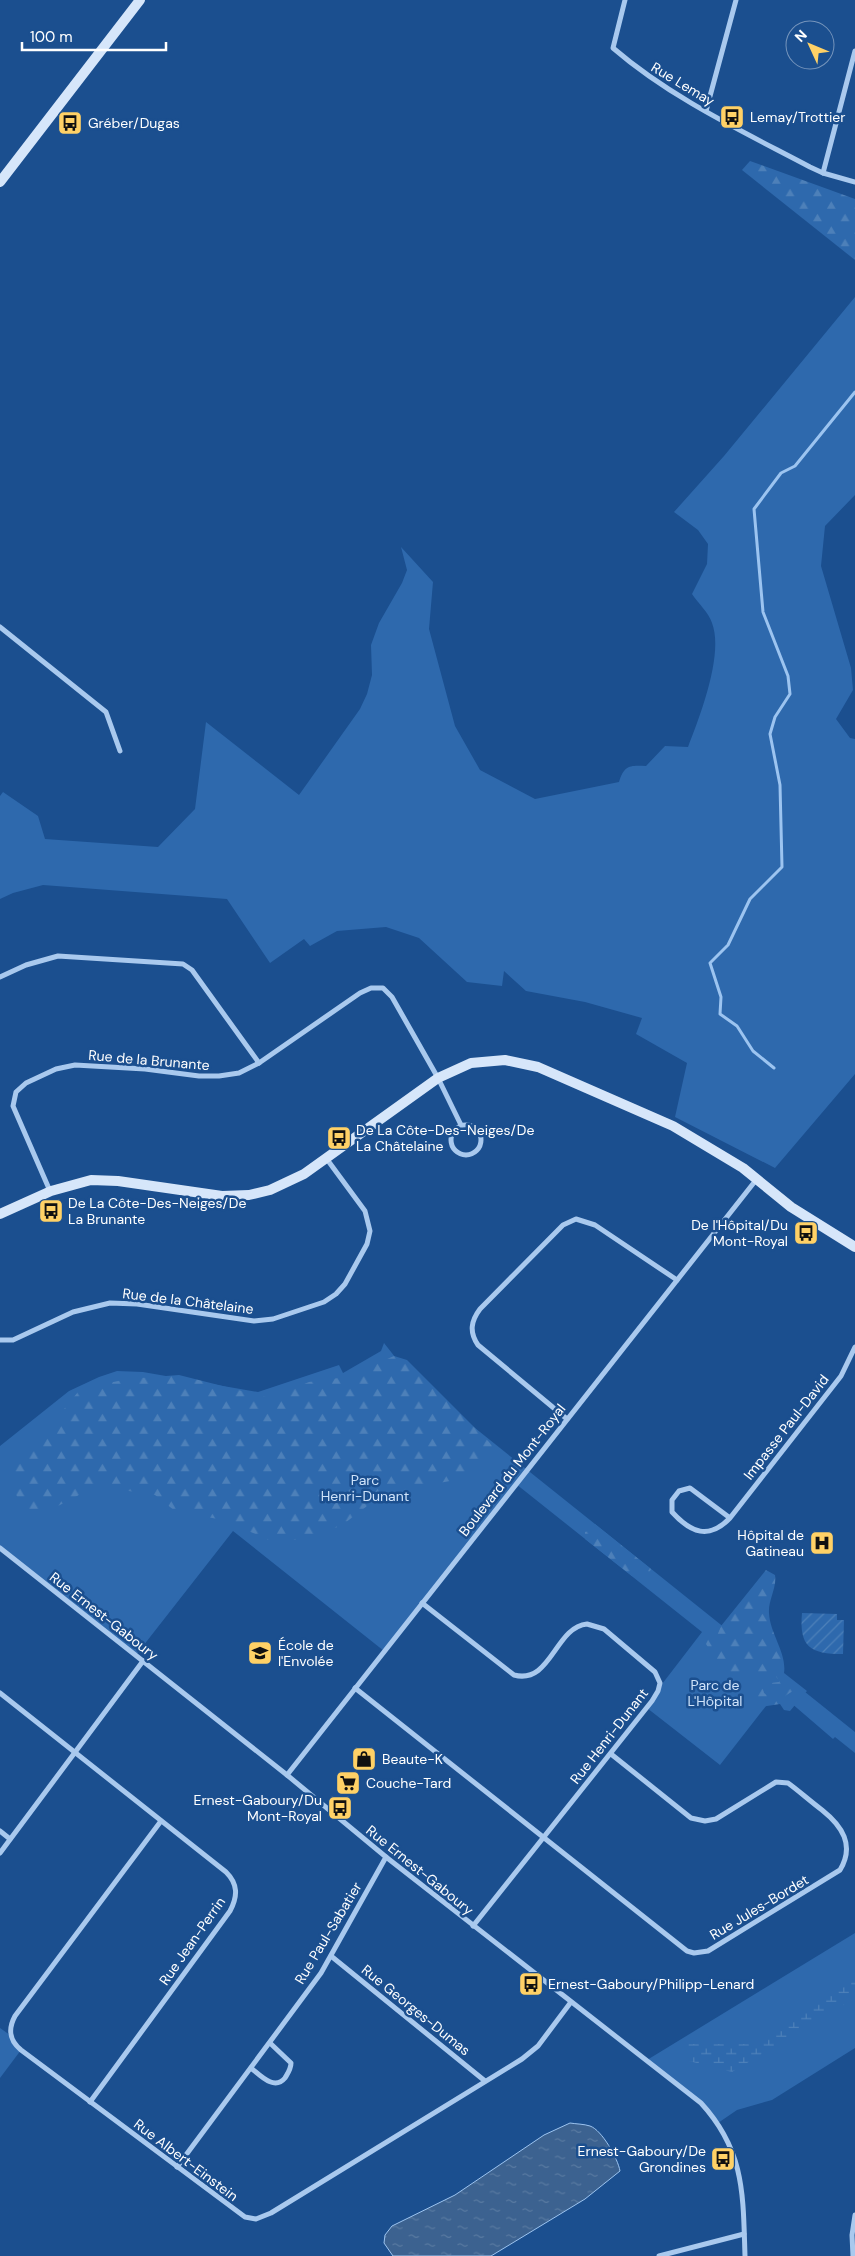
<svg xmlns="http://www.w3.org/2000/svg" width="855" height="2256" viewBox="0 0 855 2256" font-family="'DM Sans',sans-serif">
<style>
.green{fill:#2e69ad}
.forest{fill:url(#forest-firs)}
.wetland{fill:url(#wetland-marsh)}
.garden{fill:url(#garden-furrows)}
.water{fill:url(#water-ripples);stroke:#9cc4f0}
.lines{fill:none;stroke-linecap:round;stroke-linejoin:round}
.stream{stroke:#9cc4f0;stroke-width:3}
.street{stroke:#a9c9ee;stroke-width:5}
.secondary{stroke:#d6e6fa;stroke-width:10}
.labels{text-anchor:middle;stroke-width:5;stroke-linejoin:round;paint-order:stroke}
.street-label{font-size:14px;fill:#fff;stroke:#1b4f8f}
.poi-label{font-size:14px;fill:#fff;stroke:#1b4f8f;text-anchor:start}
.park-label{font-size:14px;fill:#cfe3fa;stroke:#1b4f8f}
</style>
<defs>
<pattern id="forest-firs" width="22" height="20" patternUnits="userSpaceOnUse" patternTransform="scale(1.25)"><rect width="22" height="20" fill="#2e69ad"/><path d="M5 1l3.5 6h-7zM16 11l3.5 6h-7z" fill="#4d80b9"/></pattern>
<pattern id="wetland-marsh" width="20" height="14" patternUnits="userSpaceOnUse" patternTransform="scale(1.25)"><rect width="20" height="14" fill="#2e69ad"/><path d="M1 5h8M5 5V1M11 12h8M15 12V8" fill="none" stroke="#4d80b9"/></pattern>
<pattern id="garden-furrows" width="10" height="10" patternUnits="userSpaceOnUse" patternTransform="scale(1.25)"><rect width="10" height="10" fill="#2e69ad"/><path d="M-1 1l2-2M0 10L10 0M9 11l2-2" fill="none" stroke="#4d80b9"/></pattern>
<pattern id="water-ripples" width="26" height="14" patternUnits="userSpaceOnUse" patternTransform="scale(1.25)"><rect width="26" height="14" fill="#3c6290"/><path d="M2 4q2-2 4 0t4 0M15 11q2-2 4 0t4 0" fill="none" stroke="#597aa1"/></pattern>
</defs>
<rect width="100%" height="100%" fill="#1b4f8f"/>
<g class="green">
<path d="M 855,297 L 855,495 L 825,526 L 821,566 L 851,668 L 853,690 L 836,719 L 850,738 L 855,739 L 855,1074 L 775,1168 L 675,1117 L 687,1063 L 636,1034 L 642,1018 L 585,1002 L 526,991 L 504,971 L 502,986 L 467,982 L 419,938 L 386,927 L 337,931 L 310,946 L 304,939 L 270,963 L 227,899 L 43,885 L 13,893 L 0,899 L 0,796 L 3,792 L 38,816 L 45,839 L 158,847 L 195,809 L 206,722 L 299,795 L 360,709 L 367,694 L 372,675 L 371,645 L 379,623 L 402,583 L 407,570 L 401,547 L 433,582 L 429,629 L 455,726 L 480,770 L 535,799 L 619,782 C 624,765 630,765 646,766 L 665,746 L 688,747 C 700,716 724,654 712,623 C 709,613 698,603 692,594 L 707,564 L 708,544 L 698,530 L 674,512 L 724,456 Z"/>
<polygon points="384,1343 410,1376 855,1732 855,1753 835,1737 833,1739 776,1690 765,1703 766,1706 720,1765 647,1708 659,1688 702,1632 516,1484 384,1651 233,1531 136,1655 0,1548 0,1446 69,1391 99,1377 117,1371 143,1372 258,1392 339,1365 343,1373 381,1351"/>
<polygon points="855,1933 855,2048 772,2100 737,2110 718,2123 711,2114 647,2060"/>
<polygon points="0,2028 10,2035 21,2050 0,2078"/>
</g>
<g class="forest">
<polygon points="750,161 855,199 855,260 742,170"/>
<path d="M 394,1356 L 407,1360 L 499,1452 L 472,1477 L 384,1493 L 341,1526 L 294,1540 L 269,1540 L 223,1520 L 175,1511 L 155,1495 L 96,1486 L 39,1516 C 25,1509 9,1493 13,1476 C 13,1473 17,1468 18,1465 L 78,1392 L 89,1387 L 128,1379 L 179,1375 L 270,1398 L 309,1382 L 346,1377 Z"/>
<polygon points="595,1524 651,1569 648,1575 632,1576 585,1539 585,1532 593,1530"/>
<path d="M 766,1570 L 775,1575 C 777,1588 768,1600 769,1613 C 770,1634 787,1653 784,1673 L 807,1691 L 804,1694 L 796,1689 L 785,1696 L 795,1705 L 790,1711 L 784,1710 L 780,1704 L 761,1707 L 760,1699 L 756,1700 L 753,1698 L 756,1694 L 754,1686 L 758,1683 L 762,1684 L 764,1693 L 767,1695 L 769,1690 L 767,1686 L 771,1683 L 779,1682 L 780,1680 L 777,1678 L 775,1674 L 742,1675 L 728,1674 L 713,1662 L 711,1652 L 706,1644 L 710,1636 L 717,1636 L 721,1626 Z"/>
</g>
<polygon class="wetland" points="855,1980 855,1998 732,2072 689,2061 688,2044 752,2044"/>
<path class="garden" d="M 802,1613 L 837,1614 L 837,1620 L 844,1620 L 843,1654 C 810,1654 799,1647 802,1613 Z"/>
<path class="water" d="M 570,2123 C 576,2124 584,2124 590,2126 C 602,2130 618,2159 620,2171 L 585,2199 L 491,2256 L 393,2256 L 384,2243 L 385,2235 L 392,2226 L 455,2195 L 544,2135 Z"/>
<g class="lines">
<polyline class="stream" points="774,1068 753,1051 737,1026 720,1014 721,997 710,963 728,945 750,899 782,867 780,785 770,734 775,717 790,694 788,676 763,612 754,509 781,473 795,466 855,392"/>
<g class="street">
<path d="M 625,0 L 613,48 C 671,98 742,131 810,167 L 823,173 L 855,182"/>
<polyline points="706,111 736,0"/>
<polyline points="823,173 855,51"/>
<polyline points="0,627 106,712 120,751"/>
<polyline points="0,977 26,965 58,956 183,964 192,970 259,1063"/>
<circle cx="466" cy="1140" r="15"/>
<polyline points="50,1191 13,1106 16,1092 26,1083 56,1069 75,1065 145,1069 199,1076 219,1076 239,1073 259,1063 360,993 371,988 383,988 392,997 438,1078 461,1125"/>
<polyline points="0,1340 13,1340 73,1312 110,1303 137,1304 254,1321 273,1319 324,1302 336,1294 345,1284 367,1244 370,1231 365,1211 326,1158"/>
<path d="M 567,1419 L 478,1345 C 469,1332 471,1321 480,1309 L 563,1225 L 576,1219 L 595,1225 L 677,1280"/>
<path d="M 730,1518 L 690,1488 L 679,1491 L 672,1500 L 672,1512 C 691,1533 709,1540 730,1518 L 841,1376 L 855,1347"/>
<path d="M 0,1548 L 287,1775 L 386,1857 L 701,2103 C 745,2151 743,2195 745,2256"/>
<path d="M 422,1603 L 514,1675 C 551,1685 555,1627 587,1624 L 604,1629 L 655,1672 L 660,1683 L 658,1691 L 652,1701 L 473,1926"/>
<path d="M 355,1688 L 687,1951 L 694,1953 L 708,1951 L 840,1870 C 855,1845 842,1826 822,1810 C 810,1801 799,1791 788,1783 L 776,1782 L 716,1819 L 705,1821 L 691,1818 L 611,1754"/>
<path d="M 0,1693 L 226,1872 C 238,1884 238,1896 230,1911 L 90,2102"/>
<polyline points="287,1775 756,1180"/>
<path d="M 161,1821 L 15,2016 C 8,2029 9,2040 21,2050 L 245,2217 L 256,2219 L 271,2213 L 522,2059 L 538,2046 L 571,2002"/>
<polyline points="0,1831 10,1839"/>
<polyline points="0,1853 143,1661"/>
<polyline points="331,1956 485,2081"/>
<path d="M 251,2068 C 260,2075 274,2091 285,2078 C 288,2073 291,2069 291,2063 L 270,2043"/>
<polyline points="177,2167 321,1973 386,1857"/>
<polyline points="659,2256 744,2234"/>
<polyline points="853,2256 852,2235 855,2215"/>
</g>
<g class="secondary">
<polyline points="0,182 140,0"/>
<polyline points="0,1214 51,1191 91,1180 118,1181 222,1196 249,1195 270,1190 304,1174 438,1078 471,1063 505,1060 538,1067 673,1126 743,1168 791,1207 855,1247"/>
</g>
</g>
<defs>
<symbol id="bus-square" viewBox="-11 -11 22 22"><rect x="-9" y="-9" width="18" height="18" rx="4" fill="#ffd166" stroke="#1b4f8f"/><path d="M-5-6H5V4H4V6H2V4H-2V6H-4V4H-5ZM-3.5-4V0h7V-4ZM-3.5 1.2v1.5H-2V1.2ZM2 1.2v1.5H3.5V1.2Z" fill="#111"/></symbol>
<symbol id="hospital-square" viewBox="-11 -11 22 22"><rect x="-9" y="-9" width="18" height="18" rx="4" fill="#ffd166" stroke="#1b4f8f"/><path d="M-5-5h3v3.5h4V-5h3V5h-3V1.5h-4V5h-3Z" fill="#111"/></symbol>
<symbol id="school-square" viewBox="-11 -11 22 22"><rect x="-9" y="-9" width="18" height="18" rx="4" fill="#ffd166" stroke="#1b4f8f"/><path d="M0-5L7-2L0 1L-7-2ZM-4 1L0 2.5L4 1V4Q0 6-4 4Z" fill="#111"/></symbol>
<symbol id="shop-square" viewBox="-11 -11 22 22"><rect x="-9" y="-9" width="18" height="18" rx="4" fill="#ffd166" stroke="#1b4f8f"/><path d="M-5-2.5h2.3a2.7 3.5 0 0 1 5.4 0H5L5.5 6h-11ZM-1.5-2.5h3a1.5 2.3 0 0 0-3 0Z" fill="#111"/></symbol>
<symbol id="supermarket-square" viewBox="-11 -11 22 22"><rect x="-9" y="-9" width="18" height="18" rx="4" fill="#ffd166" stroke="#1b4f8f"/><path d="M-6-5.5h2.5l.6 2H6L4.5 2H-2.5L-4.4-4H-6ZM-1.5 3.2a1.3 1.3 0 1 0 .1 0ZM3 3.2a1.3 1.3 0 1 0 .1 0Z" fill="#111"/></symbol>
</defs>
<g fill-rule="evenodd">
<use href="#bus-square" x="718" y="103" width="28" height="28"/>
<use href="#bus-square" x="56" y="109" width="28" height="28"/>
<use href="#bus-square" x="325" y="1124" width="28" height="28"/>
<use href="#bus-square" x="37" y="1197" width="28" height="28"/>
<use href="#bus-square" x="792" y="1219" width="28" height="28"/>
<use href="#hospital-square" x="808" y="1529" width="28" height="28"/>
<use href="#school-square" x="246" y="1639" width="28" height="28"/>
<use href="#shop-square" x="350" y="1745" width="28" height="28"/>
<use href="#supermarket-square" x="334" y="1769" width="28" height="28"/>
<use href="#bus-square" x="326" y="1794" width="28" height="28"/>
<use href="#bus-square" x="517" y="1970" width="28" height="28"/>
<use href="#bus-square" x="709" y="2145" width="28" height="28"/>
</g>
<g class="labels">
<g class="street-label">
<text transform="translate(683 84) rotate(31)" y="5">Rue Lemay</text>
<text transform="translate(149 1060) rotate(5)" y="5">Rue de la Brunante</text>
<text transform="translate(188 1301) rotate(7)" y="5">Rue de la Châtelaine</text>
<text transform="translate(786 1427) rotate(-52)" y="5">Impasse Paul-David</text>
<text transform="translate(512 1470) rotate(-52)" y="5">Boulevard du Mont-Royal</text>
<text transform="translate(104 1616) rotate(38)" y="5">Rue Ernest-Gaboury</text>
<text transform="translate(609 1736) rotate(-52)" y="5">Rue Henri-Dunant</text>
<text transform="translate(420 1870) rotate(39)" y="5">Rue Ernest-Gaboury</text>
<text transform="translate(759 1907) rotate(-31)" y="5">Rue Jules-Bordet</text>
<text transform="translate(328 1933) rotate(-59)" y="5">Rue Paul-Sabatier</text>
<text transform="translate(192 1941) rotate(-55)" y="5">Rue Jean-Perrin</text>
<text transform="translate(416 2010) rotate(39)" y="5">Rue Georges-Dumas</text>
<text transform="translate(186 2160) rotate(37)" y="5">Rue Albert-Einstein</text>
</g>
<g class="poi-label">
<text x="750" y="122">Lemay/Trottier</text>
<text x="88" y="128">Gréber/Dugas</text>
<text x="356" y="1135">De La Côte-Des-Neiges/De<tspan x="356" dy="16">La Châtelaine</tspan></text>
<text x="68" y="1208">De La Côte-Des-Neiges/De<tspan x="68" dy="16">La Brunante</tspan></text>
<text x="788" y="1230" text-anchor="end">De l'Hôpital/Du<tspan x="788" dy="16">Mont-Royal</tspan></text>
<text x="804" y="1540" text-anchor="end">Hôpital de<tspan x="804" dy="16">Gatineau</tspan></text>
<text x="278" y="1650">École de<tspan x="278" dy="16">l'Envolée</tspan></text>
<text x="382" y="1764">Beaute-K</text>
<text x="366" y="1788">Couche-Tard</text>
<text x="322" y="1805" text-anchor="end">Ernest-Gaboury/Du<tspan x="322" dy="16">Mont-Royal</tspan></text>
<text x="548" y="1989">Ernest-Gaboury/Philipp-Lenard</text>
<text x="706" y="2156" text-anchor="end">Ernest-Gaboury/De<tspan x="706" dy="16">Grondines</tspan></text>
</g>
<g class="park-label">
<text x="365" y="1485">Parc<tspan x="365" dy="16">Henri-Dunant</tspan></text>
<text x="715" y="1690">Parc de<tspan x="715" dy="16">L'Hôpital</tspan></text>
</g>
</g>
<g transform="translate(810 45) rotate(314)"><circle r="24" fill="#1b4f8f" stroke="#7695bc"/>
<path d="M0-4L9 19L0 12L-9 19Z" fill="#ffd166"/>
<text y="-8" font-size="14" font-weight="bold" text-anchor="middle" fill="#ffffff">N</text>
</g>
<path d="M22 42v8h144v-8" fill="none" stroke="#ffffff" stroke-width="2.5"/>
<text x="30" y="42" font-size="15" fill="#ffffff" stroke="#1b4f8f" stroke-width="4" paint-order="stroke">100 m</text>
</svg>
